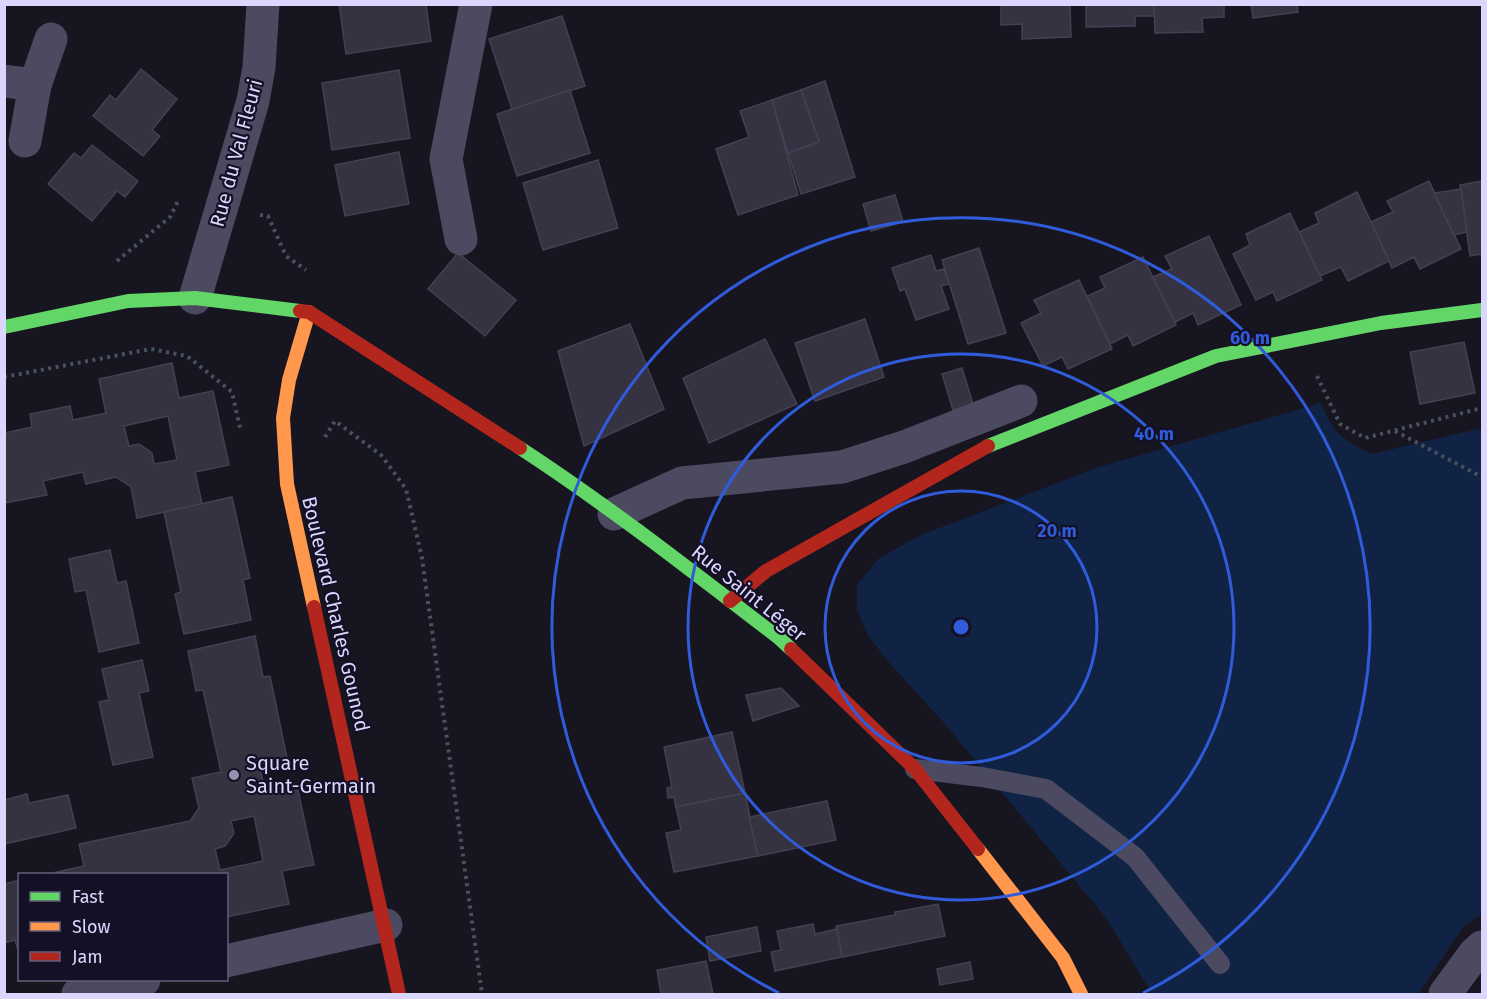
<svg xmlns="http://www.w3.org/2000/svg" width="1487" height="999" viewBox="0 0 1487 999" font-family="'Fira Sans',sans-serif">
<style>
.water{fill:#112344}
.building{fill:#353342;stroke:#444053;stroke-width:1.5;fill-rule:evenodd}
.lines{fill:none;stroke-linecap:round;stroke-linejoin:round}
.path{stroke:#475260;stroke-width:4;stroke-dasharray:3 4.5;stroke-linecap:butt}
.lane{stroke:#4c4a61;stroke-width:20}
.street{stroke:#4c4a61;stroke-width:33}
.fast{stroke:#63d668;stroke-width:14}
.slow{stroke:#ff974d;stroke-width:14}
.jam{stroke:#b3261e;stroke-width:14}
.ring{fill:none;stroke:#305cdc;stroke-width:3}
.poi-dot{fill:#9692b0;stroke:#141025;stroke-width:2}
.labels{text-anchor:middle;stroke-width:4.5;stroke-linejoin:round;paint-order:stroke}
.street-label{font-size:20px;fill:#dbd6fd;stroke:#141025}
.poi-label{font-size:20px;fill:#dbd6fd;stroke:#141025;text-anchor:start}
.centre{fill:#305cdc;stroke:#141025;stroke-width:3}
.ring-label{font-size:18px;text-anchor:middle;font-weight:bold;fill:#305cdc;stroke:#141025;stroke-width:4.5;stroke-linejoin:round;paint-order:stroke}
</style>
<rect width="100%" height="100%" fill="#171520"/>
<path class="water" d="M 1321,403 C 1335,435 1341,439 1372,454 L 1482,428 L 1482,914 L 1464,926 L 1418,994 L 1152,994 L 1107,919 L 944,723 L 885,658 L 868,635 L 857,610 L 857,585 L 878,559 L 921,535 L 1099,467 Z"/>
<g class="building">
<polygon points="339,4 426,4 431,41 346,54"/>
<polygon points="1001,4 1070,4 1071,37 1022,39 1022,24 1001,25"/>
<polygon points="1086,4 1154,4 1154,16 1135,16 1135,26 1086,27"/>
<polygon points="1154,4 1224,4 1224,17 1202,18 1203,32 1155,33"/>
<polygon points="1251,4 1297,4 1298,12 1253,18"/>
<polygon points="562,16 585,86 512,109 489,39"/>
<polygon points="141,69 177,99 152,130 160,136 143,156 93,116 110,95 116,100"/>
<polygon points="399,70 410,138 332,150 322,83"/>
<polygon points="825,81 855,177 801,194 788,153 819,142 801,90"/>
<polygon points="570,90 590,153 517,176 497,114"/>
<polygon points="801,90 819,142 788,153 772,100"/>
<polygon points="772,100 798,195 738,215 716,149 749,137 740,111"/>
<polygon points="92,145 138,181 125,197 117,191 92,221 48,184 74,153 81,158"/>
<polygon points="399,152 409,204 345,216 335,165"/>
<polygon points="598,160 618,228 543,250 523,183"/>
<polygon points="1429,181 1461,249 1420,269 1414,257 1392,268 1371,222 1393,212 1387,201"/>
<polygon points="1482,181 1482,254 1470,256 1460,185"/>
<polygon points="1461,189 1467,232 1454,235 1434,193"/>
<polygon points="1357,192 1389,261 1348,281 1341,267 1320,276 1299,232 1319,223 1315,213"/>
<polygon points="895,195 903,222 871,231 863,204"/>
<polygon points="1290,213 1322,280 1277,301 1273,292 1256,300 1233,254 1250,245 1246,234"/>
<polygon points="1209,236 1241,305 1198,325 1193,313 1175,322 1153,277 1172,269 1165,256"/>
<polygon points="979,248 1006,333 968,344 942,260"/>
<polygon points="458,253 516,300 485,336 428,289"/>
<polygon points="931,255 936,271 944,269 949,284 941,286 949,309 916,320 905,289 900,291 892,268"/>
<polygon points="1143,257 1176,325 1133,346 1128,335 1110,344 1087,296 1105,288 1100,277"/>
<polygon points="1079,280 1112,349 1068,369 1062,357 1043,366 1021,323 1041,313 1034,300"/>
<polygon points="865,319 884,377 815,401 795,343"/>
<polygon points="630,324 664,409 584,446 558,351"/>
<polygon points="765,339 797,404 709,443 683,378"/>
<polygon points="1464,342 1475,393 1420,404 1410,352"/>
<path d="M 172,363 L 179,398 L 213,391 L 229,465 L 195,472 L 202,504 L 137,518 L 131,487 L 116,477 L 86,484 L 83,472 L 43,481 L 47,495 L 4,503 L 4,433 L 32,427 L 30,414 L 70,406 L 73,420 L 106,413 L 99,379 ZM 168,416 L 177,460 L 154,464 L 152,453 L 139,444 L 129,446 L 124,426 Z"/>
<polygon points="962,368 973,404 953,410 942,374"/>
<polygon points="232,497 250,578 243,580 251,620 184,634 175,594 181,592 164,512"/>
<polygon points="110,550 117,583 126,581 139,643 99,652 86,590 75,592 69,559"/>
<path d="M 255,636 L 263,677 L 270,676 L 287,758 L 259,764 L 266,796 L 298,790 L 314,865 L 282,871 L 289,904 L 226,917 L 226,874 L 48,874 L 84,866 L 79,844 L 190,821 L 199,808 L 192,778 L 221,772 L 203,690 L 196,691 L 188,651 ZM 254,816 L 263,861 L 220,870 L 215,849 L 225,846 L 234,833 L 231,821 Z"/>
<polygon points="142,660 149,691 139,693 153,757 113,765 99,702 109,700 102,669"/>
<polygon points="781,688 799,706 753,721 746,695"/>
<polygon points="732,732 745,793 676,807 674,797 668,798 667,788 672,787 664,747"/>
<polygon points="745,793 758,856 674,872 666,833 681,830 676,807"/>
<polygon points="27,794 29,803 68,795 76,828 4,844 4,800"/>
<polygon points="827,801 836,840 758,856 749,817"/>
<polygon points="20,880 20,950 18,950 15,940 4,943 4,884"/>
<polygon points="938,904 945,936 842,957 836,926 895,915 895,912"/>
<polygon points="813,924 815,934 837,929 842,957 775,971 771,952 781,950 777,931"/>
<polygon points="757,927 761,951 710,961 706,937"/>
<polygon points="706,961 713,994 661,994 657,970"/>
<polygon points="970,962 973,979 940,985 937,969"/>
</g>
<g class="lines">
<g class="path">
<polyline points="260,215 268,216 286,256 306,270"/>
<polyline points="117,261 170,217 179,199"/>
<polyline points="1317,376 1340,424 1365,438 1482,408"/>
<polyline points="4,377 151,349 187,356 232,392 240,428"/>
<polyline points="1395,431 1482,477"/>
<polyline points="325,437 335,421 381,455 406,489 422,558 482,994"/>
</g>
<polyline class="lane" points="915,769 982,777 1046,789 1135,857 1220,964"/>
<g class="street">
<polyline points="4,81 35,85 51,39"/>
<polyline points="25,141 35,85"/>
<polyline points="461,239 446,159 476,4"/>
<polyline points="195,298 253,101 259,67 263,4"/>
<polyline points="614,514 682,483 842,467 904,447 1021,401"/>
<polyline points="226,961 386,925"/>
<polyline points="78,994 144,980"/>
<polyline points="1445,994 1475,953 1482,947"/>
</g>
<g class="fast">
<polyline points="4,327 128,301 195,298 300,311"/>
<polyline points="988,446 1216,356 1381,323 1482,310"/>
<path d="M 520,448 C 609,506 694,573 779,638 L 791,649"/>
</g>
<g class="slow">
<polyline points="309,312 289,380 283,418 287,484 314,607"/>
<polyline points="978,849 1063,958 1081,994"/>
</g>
<g class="jam">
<polyline points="300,311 309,312 520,448"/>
<polyline points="730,601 766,571 988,446"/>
<polyline points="314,607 399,994"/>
<polyline points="791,649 915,769 978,849"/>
</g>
</g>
<g class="ring">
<circle cx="961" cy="627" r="136"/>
<circle cx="961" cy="627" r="273"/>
<path d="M779 993A409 409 0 1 1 1143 993"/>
</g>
<circle class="poi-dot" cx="234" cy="775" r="6"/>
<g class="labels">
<g class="street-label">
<text transform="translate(236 153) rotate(-75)" y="7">Rue du Val Fleuri</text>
<text transform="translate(749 593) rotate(39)" y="7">Rue Saint Léger</text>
<text transform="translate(336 614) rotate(77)" y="7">Boulevard Charles Gounod</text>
</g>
<g class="poi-label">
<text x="246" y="770">Square<tspan x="246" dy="23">Saint-Germain</tspan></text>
</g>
</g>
<circle cx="961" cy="627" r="9" class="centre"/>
<g class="ring-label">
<text x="1250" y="344">60 m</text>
<text x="1154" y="440">40 m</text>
<text x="1057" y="537">20 m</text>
</g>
<rect width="1487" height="999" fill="none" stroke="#dbd6fd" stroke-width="12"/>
<rect x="18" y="873" width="210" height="108" fill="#141025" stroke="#645f7b" stroke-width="1.5"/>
<rect x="30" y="892" width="30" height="9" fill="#63d668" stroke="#645f7b" stroke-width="1.5"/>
<text x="72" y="903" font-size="18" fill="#dbd6fd">Fast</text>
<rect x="30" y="922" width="30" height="9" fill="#ff974d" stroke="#645f7b" stroke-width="1.5"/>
<text x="72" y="933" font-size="18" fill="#dbd6fd">Slow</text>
<rect x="30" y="952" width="30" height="9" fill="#b3261e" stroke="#645f7b" stroke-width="1.5"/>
<text x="72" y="963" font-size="18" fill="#dbd6fd">Jam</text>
</svg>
